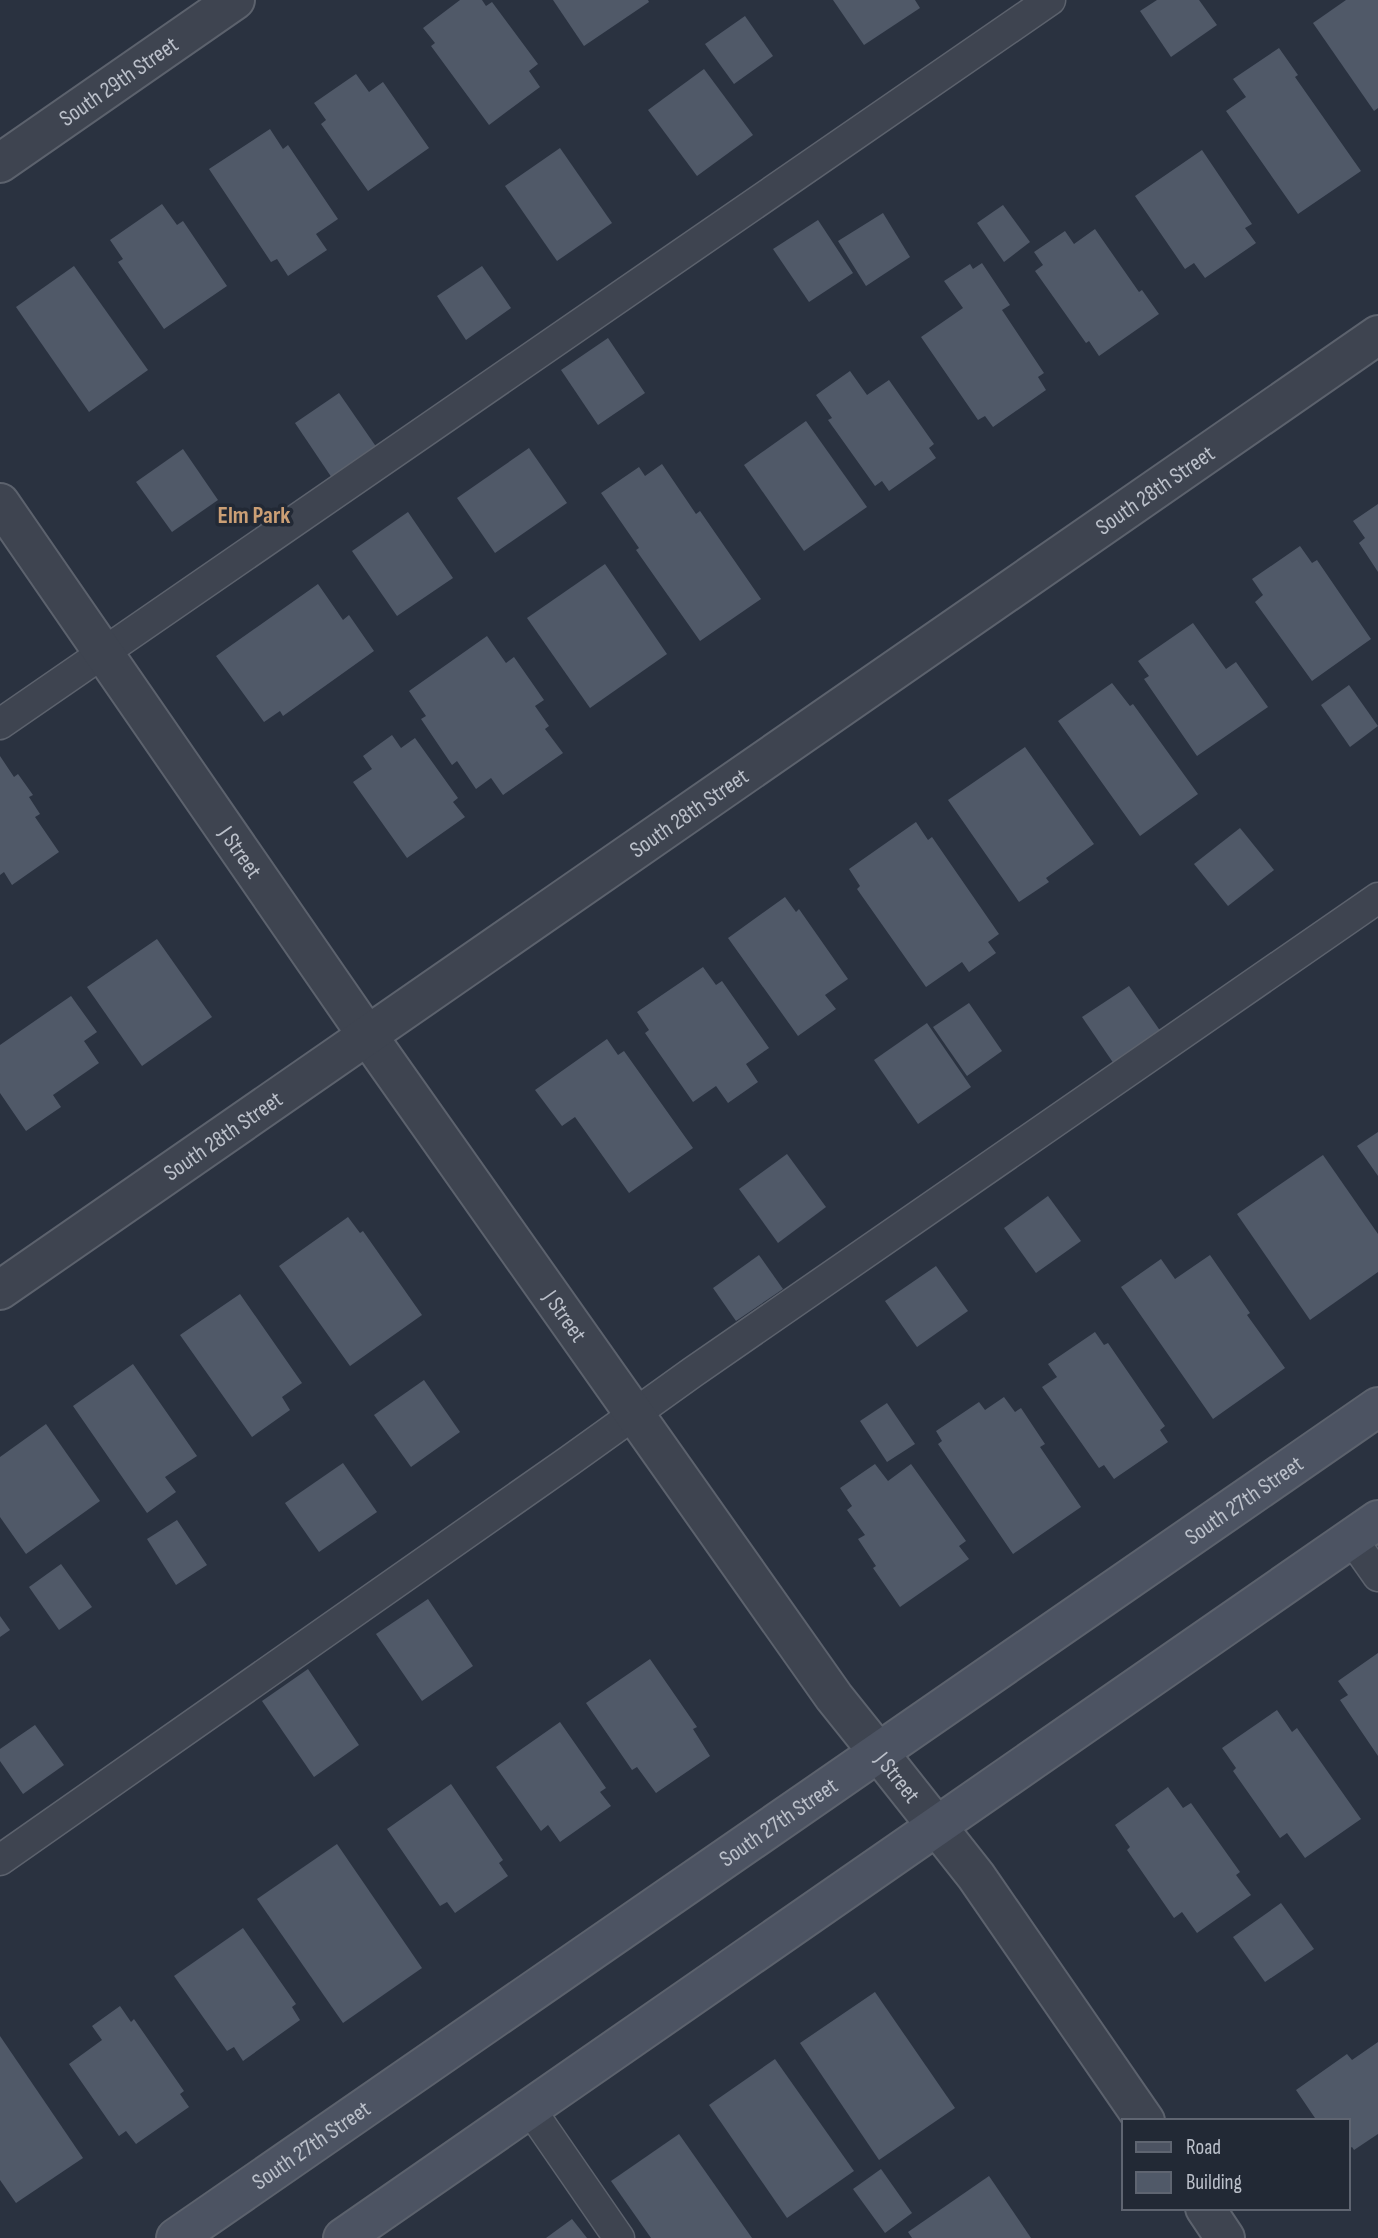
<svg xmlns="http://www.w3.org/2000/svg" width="1378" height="2238" viewBox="0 0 1378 2238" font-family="'Sofia Sans Condensed',sans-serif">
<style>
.building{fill:#505968}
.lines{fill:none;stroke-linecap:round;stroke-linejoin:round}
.service-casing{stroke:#5c626d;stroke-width:33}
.minor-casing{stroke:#5c626d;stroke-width:42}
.tertiary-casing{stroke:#5c626d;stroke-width:42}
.secondary-casing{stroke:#5c626d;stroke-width:42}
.service{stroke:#3e4450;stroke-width:30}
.minor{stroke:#3e4450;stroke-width:38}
.tertiary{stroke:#3e4450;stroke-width:38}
.secondary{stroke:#4c5362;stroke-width:38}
.labels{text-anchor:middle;stroke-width:7;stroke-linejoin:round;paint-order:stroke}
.street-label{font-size:23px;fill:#bbc0ca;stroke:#222935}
.neighbourhood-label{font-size:24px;font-weight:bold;fill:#cb9f75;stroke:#222935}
</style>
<rect width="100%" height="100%" fill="#2a3240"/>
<g class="building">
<polygon points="460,0 482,0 486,6 492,2 538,64 529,71 540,87 489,125 431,46 435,43 423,28"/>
<polygon points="553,0 648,0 649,2 584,46"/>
<polygon points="833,0 915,0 920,8 864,45"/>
<polygon points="1157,0 1199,0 1217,25 1171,57 1140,11"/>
<polygon points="1346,0 1378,0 1378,108 1374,111 1313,23"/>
<polygon points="745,16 773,56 734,84 705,44"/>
<polygon points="1279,48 1298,75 1295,77 1361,171 1298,214 1226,111 1246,97 1233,79"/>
<polygon points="704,69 753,135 697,176 648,110"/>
<polygon points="356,74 369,92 383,82 429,148 368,191 321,124 326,120 314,103"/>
<polygon points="270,129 283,149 288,145 338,219 316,234 327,250 288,276 277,259 271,262 209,169"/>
<polygon points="560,148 612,223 557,261 505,186"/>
<polygon points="1202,150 1252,224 1245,228 1256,243 1205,278 1194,263 1185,269 1135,196"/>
<polygon points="162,204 177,225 183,221 227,286 164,329 118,262 123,259 110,240"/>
<polygon points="1003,205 1030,242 1004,262 977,223"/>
<polygon points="883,213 910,257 866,286 838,241"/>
<polygon points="818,220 853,273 809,302 773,249"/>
<polygon points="1095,229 1139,292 1142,290 1159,314 1099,356 1089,341 1086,343 1035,271 1043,265 1034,252 1065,231 1074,244"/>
<polygon points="982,263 1010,305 1002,310 1044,373 1038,377 1046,390 993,427 985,416 978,420 921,337 963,308 944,281 970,264 973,269"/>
<polygon points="74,266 148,370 89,412 16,307"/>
<polygon points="482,266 511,308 466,340 437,296"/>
<polygon points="608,338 645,393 598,425 561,370"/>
<polygon points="850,371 867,395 889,380 934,444 929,448 936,458 889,491 882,481 875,486 828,420 832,418 816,395"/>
<polygon points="339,393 377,448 332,478 295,423"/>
<polygon points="806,421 867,507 804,551 744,465"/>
<polygon points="529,448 567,503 495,553 457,498"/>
<polygon points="183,449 218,500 172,532 136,482"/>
<polygon points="662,464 696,514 700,511 761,599 700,641 636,550 639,548 601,493 639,467 645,476"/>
<polygon points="1378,504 1378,572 1359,543 1365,538 1353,521"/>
<polygon points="408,512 453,578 397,616 352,551"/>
<polygon points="1300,546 1312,563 1317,560 1371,639 1312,681 1255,602 1263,595 1252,579"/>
<polygon points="605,564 667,654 590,708 527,618"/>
<polygon points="318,584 343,620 349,615 374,651 283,716 280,711 264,722 216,656"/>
<polygon points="1193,623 1226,669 1236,662 1268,707 1197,756 1144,679 1149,676 1138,661"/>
<polygon points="487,636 506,663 514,657 544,700 535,706 549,726 545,729 563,753 503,795 491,778 476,789 457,761 452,765 421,719 426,716 409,691"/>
<polygon points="1112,683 1130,706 1133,704 1198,794 1140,836 1058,721"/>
<polygon points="1349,685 1378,726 1350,747 1321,705"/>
<polygon points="392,735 401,748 415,738 458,798 453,802 465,817 407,858 353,782 372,769 363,756"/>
<polygon points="1025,747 1094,844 1046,878 1049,882 1019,902 948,800"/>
<polygon points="0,756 14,777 18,774 33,795 29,797 40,814 35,817 59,852 12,885 4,872 0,875"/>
<polygon points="916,822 928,840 932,837 999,934 988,942 996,953 969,972 962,962 926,987 857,889 860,886 849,869"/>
<polygon points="1240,828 1274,870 1228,906 1194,864"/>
<polygon points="785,897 796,912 799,909 848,979 825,995 836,1009 798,1036 728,938"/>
<polygon points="157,939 212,1017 142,1066 87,987"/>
<polygon points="703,967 716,985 722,981 769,1048 746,1064 758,1082 728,1103 716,1086 693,1102 645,1033 649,1030 637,1012"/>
<polygon points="1129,986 1161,1032 1114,1064 1082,1017"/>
<polygon points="71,996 97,1032 84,1041 99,1063 53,1095 61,1107 26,1131 0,1093 0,1045"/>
<polygon points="969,1003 1002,1051 967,1076 933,1027"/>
<polygon points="927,1023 971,1087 918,1124 874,1060"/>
<polygon points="607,1039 618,1055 624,1051 693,1148 629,1193 575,1117 562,1126 535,1090"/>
<polygon points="1378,1132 1378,1176 1357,1146"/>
<polygon points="787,1154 826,1207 778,1243 739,1189"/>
<polygon points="1323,1155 1378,1234 1378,1272 1310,1320 1237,1214"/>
<polygon points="1048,1196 1081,1241 1036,1273 1004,1228"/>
<polygon points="348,1217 360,1233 363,1231 422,1315 350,1366 279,1266"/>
<polygon points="759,1255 783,1289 736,1321 713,1288"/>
<polygon points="1210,1255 1250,1313 1247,1315 1285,1368 1213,1419 1121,1287 1161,1259 1175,1279"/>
<polygon points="936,1266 968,1311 917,1347 885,1301"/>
<polygon points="240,1294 302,1383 282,1397 290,1410 252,1437 180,1335"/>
<polygon points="1095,1332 1104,1345 1108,1343 1165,1426 1160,1430 1168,1442 1114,1479 1104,1465 1099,1468 1042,1387 1057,1377 1048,1364"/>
<polygon points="133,1364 197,1456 165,1477 176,1492 147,1513 73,1406"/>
<polygon points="424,1380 460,1432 411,1467 374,1415"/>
<polygon points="1004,1397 1015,1412 1021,1408 1045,1444 1040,1447 1081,1507 1013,1554 938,1444 942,1441 936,1431 979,1402 985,1410"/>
<polygon points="887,1403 915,1444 887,1462 860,1421"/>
<polygon points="46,1424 100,1501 26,1554 0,1517 0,1457"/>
<polygon points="343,1463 377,1512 319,1552 285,1503"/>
<polygon points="875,1464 888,1481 911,1464 966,1541 959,1546 969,1559 900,1607 873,1568 876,1566 858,1539 865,1535 847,1510 852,1506 840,1488"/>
<polygon points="177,1520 207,1565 176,1585 147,1539"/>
<polygon points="61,1564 92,1607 59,1630 29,1587"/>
<polygon points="428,1599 473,1666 422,1701 376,1634"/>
<polygon points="0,1616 10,1630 0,1637"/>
<polygon points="1378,1653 1378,1756 1340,1700 1348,1695 1338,1681"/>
<polygon points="650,1659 697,1727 693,1729 710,1756 656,1793 637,1767 632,1770 586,1703"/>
<polygon points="308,1669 359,1745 314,1777 262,1701"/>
<polygon points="1277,1710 1292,1732 1297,1728 1361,1819 1305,1858 1287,1833 1280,1838 1233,1771 1236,1768 1222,1748"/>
<polygon points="560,1722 606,1788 600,1792 611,1806 560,1842 548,1825 541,1831 496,1767"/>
<polygon points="35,1725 64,1765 23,1794 0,1761 0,1749"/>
<polygon points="451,1784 503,1860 499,1863 508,1876 455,1913 447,1902 440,1906 387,1829"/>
<polygon points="1168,1787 1183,1808 1191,1803 1240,1872 1236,1875 1251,1895 1197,1933 1182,1912 1174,1918 1127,1850 1130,1847 1115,1825"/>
<polygon points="337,1844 422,1968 343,2023 257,1899"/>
<polygon points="1281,1903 1314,1949 1265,1982 1233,1937"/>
<polygon points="243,1928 296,2004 292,2007 300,2020 243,2061 234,2047 227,2051 174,1976"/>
<polygon points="875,1992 955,2108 879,2160 800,2043"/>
<polygon points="120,2006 131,2022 134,2019 184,2091 180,2094 189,2107 136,2144 126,2131 119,2136 69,2064 102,2040 92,2026"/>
<polygon points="0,2036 83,2158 16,2203 0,2180"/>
<polygon points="1378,2042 1378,2134 1354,2150 1352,2147 1348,2149 1348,2121 1317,2121 1296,2090 1347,2054 1352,2060"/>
<polygon points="775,2059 854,2171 787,2218 709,2105"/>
<polygon points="679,2134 752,2238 651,2238 611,2181"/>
<polygon points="881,2169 912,2213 885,2233 853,2189"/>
<polygon points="989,2176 1031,2238 912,2238 908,2232"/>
<polygon points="572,2219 587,2238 546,2238"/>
</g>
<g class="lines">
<defs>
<g id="service">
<polyline points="0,724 1050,0"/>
<polyline points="1352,1539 1378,1576"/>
<polyline points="0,1860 569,1461 693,1372 1378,898"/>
<polyline points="530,2109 619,2238"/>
</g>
<g id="minor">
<path id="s1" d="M 0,163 L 235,0"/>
<path id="s2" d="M 0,503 L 367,1035 L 834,1697 L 878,1752"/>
<path id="s3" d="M 0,1290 L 1378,335"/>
</g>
<g id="tertiary">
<path id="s4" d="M 878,1752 L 976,1876 L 1145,2121"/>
<polyline points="1205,2208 1225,2238"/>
</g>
<g id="secondary">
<path id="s5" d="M 176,2238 L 1378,1407"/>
<polyline points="343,2238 1378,1520"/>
</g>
</defs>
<use href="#service" class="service-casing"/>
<use href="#minor" class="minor-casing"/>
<use href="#tertiary" class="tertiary-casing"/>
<use href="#secondary" class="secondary-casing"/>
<use href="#service" class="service"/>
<use href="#minor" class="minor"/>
<use href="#tertiary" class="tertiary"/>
<use href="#secondary" class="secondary"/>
</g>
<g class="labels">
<g class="street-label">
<text dy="8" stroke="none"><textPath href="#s1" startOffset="144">South 29th Street</textPath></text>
<text dy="8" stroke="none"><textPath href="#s3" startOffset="1405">South 28th Street</textPath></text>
<text dy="8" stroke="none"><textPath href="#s3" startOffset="838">South 28th Street</textPath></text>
<text dy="8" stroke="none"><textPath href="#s2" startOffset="424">J Street</textPath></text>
<text dy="8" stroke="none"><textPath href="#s3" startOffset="271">South 28th Street</textPath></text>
<text dy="8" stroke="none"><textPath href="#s2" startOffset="990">J Street</textPath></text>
<text dy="8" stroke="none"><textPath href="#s5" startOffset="1298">South 27th Street</textPath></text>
<text dy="8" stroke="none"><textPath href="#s4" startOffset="32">J Street</textPath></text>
<text dy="8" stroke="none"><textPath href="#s5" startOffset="732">South 27th Street</textPath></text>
<text dy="8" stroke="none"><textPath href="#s5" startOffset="164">South 27th Street</textPath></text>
</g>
<g class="neighbourhood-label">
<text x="254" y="523">Elm Park</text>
</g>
</g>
<rect x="1122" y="2119" width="228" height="91" fill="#222935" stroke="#5f6571" stroke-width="2"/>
<rect x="1136" y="2142" width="35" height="10" fill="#4c5362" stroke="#5f6571" stroke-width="2"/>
<text x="1186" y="2154" font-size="21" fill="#bbc0ca">Road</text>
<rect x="1136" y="2172" width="35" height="21" fill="#505968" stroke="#5f6571" stroke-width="2"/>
<text x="1186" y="2189" font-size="21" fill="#bbc0ca">Building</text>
</svg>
